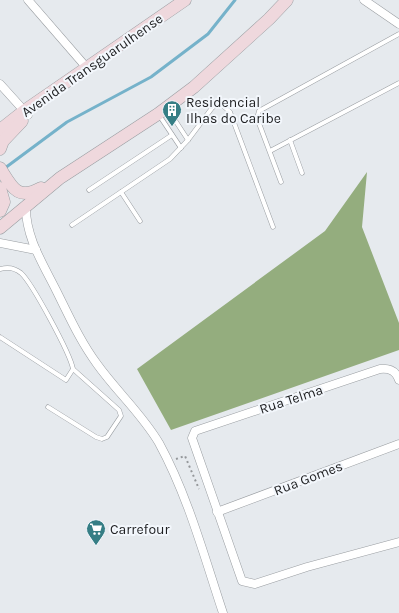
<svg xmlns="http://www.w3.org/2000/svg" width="399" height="613" viewBox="0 0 399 613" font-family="Karla,sans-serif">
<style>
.forest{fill:#94ad7e}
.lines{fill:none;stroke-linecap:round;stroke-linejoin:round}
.stream{stroke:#75b2ca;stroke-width:3}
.lane-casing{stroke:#9a9ea2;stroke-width:5}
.street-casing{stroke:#9a9ea2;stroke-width:9}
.secondary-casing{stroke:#9a9ea2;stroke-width:13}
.path{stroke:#94979a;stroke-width:2;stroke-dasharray:2 3;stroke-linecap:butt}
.lane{stroke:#fff;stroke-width:4}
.street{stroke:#fff;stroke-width:8}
.secondary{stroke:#efd8dd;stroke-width:12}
.labels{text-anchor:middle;stroke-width:4;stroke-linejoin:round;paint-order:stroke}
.street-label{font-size:14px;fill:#1e1f21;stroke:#f3f7fc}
.poi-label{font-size:14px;fill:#1e1f21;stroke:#f3f7fc;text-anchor:start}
</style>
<rect width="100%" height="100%" fill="#e6eaee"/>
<polygon class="forest" points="367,172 362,227 399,323 399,350 171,430 137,369 325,231"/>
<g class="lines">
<polyline class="stream" points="5,168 67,122 151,77 208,34 235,0"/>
<defs>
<g id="lane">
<polyline points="167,108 188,140"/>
<polyline points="159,115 181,148"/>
<polyline points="290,140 302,173"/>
<polyline points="270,151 399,83"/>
<polyline points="281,182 257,118 259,111 399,34"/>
<polyline points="89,190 172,135"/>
<polyline points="121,192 140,221"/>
<polyline points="72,225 170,159 188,140 212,108 216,105 221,104 230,112 273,227"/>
<path d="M 0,269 C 7,267 15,268 21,273 C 32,283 70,353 73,369 L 66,380 L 0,337"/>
<polyline points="48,407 96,437 102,439 107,437 121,416 119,410 73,369"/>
</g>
<g id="street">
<polyline points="28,0 87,68"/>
<polyline points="364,0 399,24"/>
<polyline points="0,84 28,115"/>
<path d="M 26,206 C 25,236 43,264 56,290 C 69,316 80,341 97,364 C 117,392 142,414 159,443 C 188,496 204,556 223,613"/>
<polyline points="0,243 36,250"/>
<path d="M 399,380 C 396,371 390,368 380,369 L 195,431 L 192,438 L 242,581 L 255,584 L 307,567 L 399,542"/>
<polyline points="217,512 399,444"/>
</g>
<g id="secondary">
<polyline points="0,130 24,111 185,0"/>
<polyline points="0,149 3,141 22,121"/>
<path d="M 0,168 C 12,187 17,201 41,188"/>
<polyline points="0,188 4,202 0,211"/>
<polyline points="0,228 60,178 158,114 194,87 269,19 287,0"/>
</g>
</defs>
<use href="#lane" class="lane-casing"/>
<use href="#street" class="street-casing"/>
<use href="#secondary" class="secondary-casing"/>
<polyline class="path" points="176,459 185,456 199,489"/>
<use href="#lane" class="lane"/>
<use href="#street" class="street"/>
<use href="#secondary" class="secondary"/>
</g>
<defs>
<symbol id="building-pin" viewBox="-11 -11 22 30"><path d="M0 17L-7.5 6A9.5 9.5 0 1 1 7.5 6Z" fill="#367e85" stroke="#f3f7fc"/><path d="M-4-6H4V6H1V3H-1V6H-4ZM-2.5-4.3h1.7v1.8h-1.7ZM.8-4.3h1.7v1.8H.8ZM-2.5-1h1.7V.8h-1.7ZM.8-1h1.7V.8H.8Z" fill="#fff"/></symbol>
<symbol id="supermarket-pin" viewBox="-11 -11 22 30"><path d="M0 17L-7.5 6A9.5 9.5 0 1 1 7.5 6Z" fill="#367e85" stroke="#f3f7fc"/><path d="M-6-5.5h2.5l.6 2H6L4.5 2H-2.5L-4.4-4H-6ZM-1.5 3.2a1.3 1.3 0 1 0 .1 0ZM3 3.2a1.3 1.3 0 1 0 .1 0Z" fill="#fff"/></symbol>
</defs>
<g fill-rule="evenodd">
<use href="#building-pin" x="161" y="99" width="22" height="30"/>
<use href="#supermarket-pin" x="85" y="518" width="22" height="30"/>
</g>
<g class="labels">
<g class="street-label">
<text transform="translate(92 65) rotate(-35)" y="5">Avenida Transguarulhense</text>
<text transform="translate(291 399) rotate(-18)" y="5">Rua Telma</text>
<text transform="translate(308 478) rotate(-21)" y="5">Rua Gomes</text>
</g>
<g class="poi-label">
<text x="186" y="107">Residencial<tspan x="186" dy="16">Ilhas do Caribe</tspan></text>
<text x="110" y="534">Carrefour</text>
</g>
</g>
</svg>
